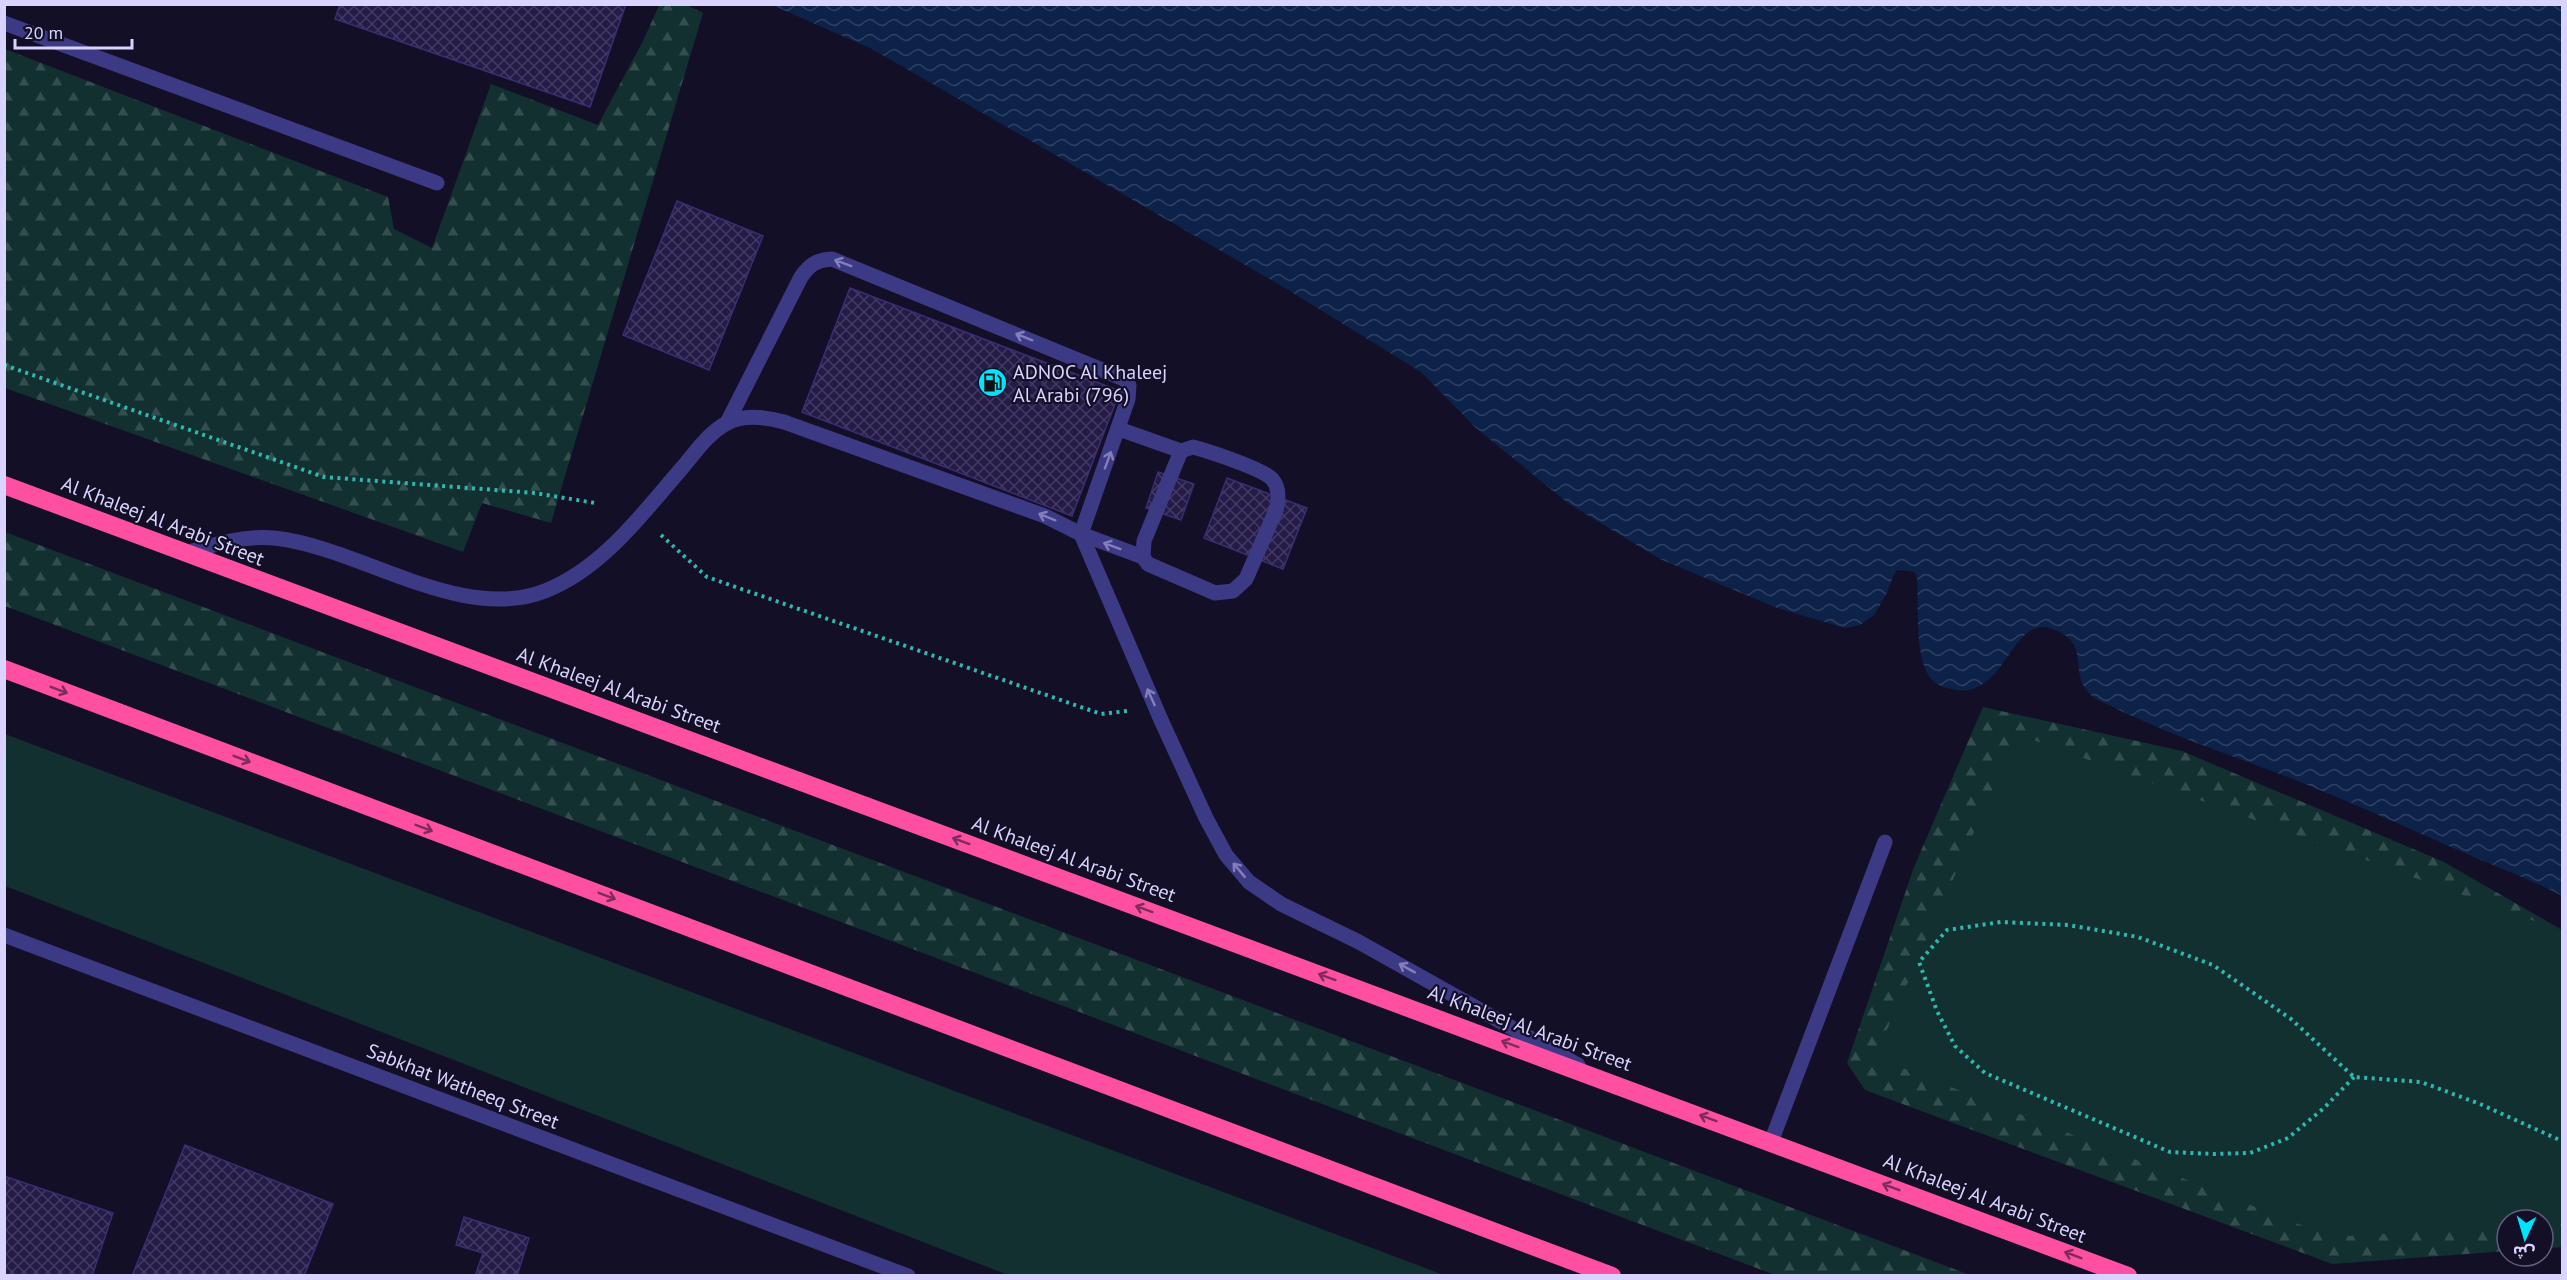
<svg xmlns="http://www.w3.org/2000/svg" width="2567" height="1280" viewBox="0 0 2567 1280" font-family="'PT Sans','Noto Sans Arabic',sans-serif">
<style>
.forest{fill:url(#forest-firs)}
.park{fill:#12302f}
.water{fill:url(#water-waves)}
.building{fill:url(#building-cross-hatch);stroke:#3b2d73;stroke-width:1.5}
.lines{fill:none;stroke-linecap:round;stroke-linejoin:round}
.path{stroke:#2fb8b0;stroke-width:4;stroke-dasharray:3 4.5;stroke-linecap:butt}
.minor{stroke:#3d3a85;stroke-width:15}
.highway{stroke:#ff4fa3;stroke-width:18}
.oneway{stroke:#837fbc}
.oneway2{stroke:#7d2c5e}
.labels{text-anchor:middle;stroke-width:4.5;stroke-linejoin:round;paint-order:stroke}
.poi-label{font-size:20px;fill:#d9d4ff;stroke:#130f26;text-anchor:start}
.street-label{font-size:20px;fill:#d9d4ff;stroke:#130f26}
</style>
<defs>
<pattern id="forest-firs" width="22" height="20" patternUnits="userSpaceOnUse" patternTransform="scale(1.5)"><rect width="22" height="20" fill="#12302f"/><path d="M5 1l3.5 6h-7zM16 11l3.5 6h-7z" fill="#344d4e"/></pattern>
<pattern id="water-waves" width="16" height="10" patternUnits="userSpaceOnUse" patternTransform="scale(1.5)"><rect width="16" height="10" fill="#0c2248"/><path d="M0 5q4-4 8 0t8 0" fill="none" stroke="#2f4163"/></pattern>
<pattern id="building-cross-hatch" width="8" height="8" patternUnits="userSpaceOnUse" patternTransform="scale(1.5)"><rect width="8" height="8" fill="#241b47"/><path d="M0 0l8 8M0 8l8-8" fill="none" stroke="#433b63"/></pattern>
</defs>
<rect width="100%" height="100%" fill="#130f26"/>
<g class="forest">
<polygon points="659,5 687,5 703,13 551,523 482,503 463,552 5,388 5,49 388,197 394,229 432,248 491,84 598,125 644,39"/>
<polygon points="5,532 1970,1275 1775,1275 5,606"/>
<polygon points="1983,707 2182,751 2444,862 2562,930 2562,1247 2543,1249 2543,1220 2507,1220 2507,1251 2332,1264 1865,1090 1847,1063 1914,867"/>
</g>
<g class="park">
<polygon points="4,734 5,734 1444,1275 1008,1275 5,886"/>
<polygon points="2017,734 2562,931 2562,1223 2543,1224 2543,1220 2507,1220 2507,1226 2332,1237 1875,1057"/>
</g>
<path class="water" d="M 772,5 L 2562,5 L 2562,896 C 2532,880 2499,868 2467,854 C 2408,828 2348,801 2288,777 C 2230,755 2171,735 2115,708 C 2108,704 2097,701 2091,695 C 2066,672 2095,642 2049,628 C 2012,617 2005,697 1956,690 C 1948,689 1937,686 1931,679 C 1914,659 1919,604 1917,577 L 1914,572 L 1897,570 L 1893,576 L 1887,593 L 1874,615 L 1860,625 L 1845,628 L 1777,608 L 1660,559 L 1569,504 L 1476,428 L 1421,372 L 1285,288 L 872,49 Z"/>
<g class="building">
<polygon points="340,4 626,4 590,107 335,19"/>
<polygon points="677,201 763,236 709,370 623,335"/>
<polygon points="850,288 1120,391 1072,516 802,412"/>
<polygon points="1158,472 1194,484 1181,520 1146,508"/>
<polygon points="1227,478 1307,508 1283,569 1204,538"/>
<polygon points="185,1145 333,1204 304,1276 132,1276"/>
<polygon points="4,1176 113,1213 92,1276 4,1276"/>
<polygon points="464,1217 529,1238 517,1276 475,1276 483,1253 456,1245"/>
</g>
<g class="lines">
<g class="path">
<polyline points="4,365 324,477 535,493 595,503"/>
<polyline points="661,535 707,577 1101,714 1127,711"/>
<polyline points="2354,1077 2324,1108 2288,1138 2250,1153 2214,1154 2170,1152 1985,1073 1955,1046 1937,1011 1919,962 1947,930 2001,922 2068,925 2138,937 2213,965 2291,1019 2354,1077 2421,1082 2480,1104 2562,1141"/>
</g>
<g class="minor">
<polyline points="4,23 437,183"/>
<path d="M 727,423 L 801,277 C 810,264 817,260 832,259 L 1124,379 L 1129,385 L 1128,399 L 1081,534 L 1143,557"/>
<polyline points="1119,429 1181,451"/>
<path d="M 1193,447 C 1208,451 1263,469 1272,479 C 1280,488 1279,499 1276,510 L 1246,579 L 1233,591 L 1215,593 L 1148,564 L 1143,557 L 1144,541 L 1181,451 Z"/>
<path d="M 185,553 C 213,545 243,535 274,538 C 360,547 460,624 545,591 C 602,569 643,513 682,468 C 695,453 708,433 727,423 C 744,414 766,417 784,422 L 1045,516 L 1081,534 L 1161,720 L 1206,818 L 1226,855 L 1249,882 L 1281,904 L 1359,942 L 1578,1065"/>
<polyline points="4,935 908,1276"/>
<polyline points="1771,1142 1885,842"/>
</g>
<g class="highway">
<polyline points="4,485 2128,1276"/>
<polyline points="4,669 1612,1276"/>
</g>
</g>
<defs><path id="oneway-shaft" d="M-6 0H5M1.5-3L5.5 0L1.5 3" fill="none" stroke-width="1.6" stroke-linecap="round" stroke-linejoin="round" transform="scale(1.5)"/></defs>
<g class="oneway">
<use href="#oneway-shaft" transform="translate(843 263) rotate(-160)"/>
<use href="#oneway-shaft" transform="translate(1024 337) rotate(-158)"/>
<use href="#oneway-shaft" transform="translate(1108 460) rotate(-70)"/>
<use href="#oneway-shaft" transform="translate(1047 517) rotate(-158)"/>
<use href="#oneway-shaft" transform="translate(1112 546) rotate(-160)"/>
<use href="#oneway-shaft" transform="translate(1151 697) rotate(-114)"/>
<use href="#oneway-shaft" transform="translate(1239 870) rotate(-130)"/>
<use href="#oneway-shaft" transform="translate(1407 968) rotate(-151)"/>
</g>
<g class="oneway2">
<use href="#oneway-shaft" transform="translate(59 690) rotate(21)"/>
<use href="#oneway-shaft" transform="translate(242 759) rotate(21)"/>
<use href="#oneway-shaft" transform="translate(424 828) rotate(21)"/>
<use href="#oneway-shaft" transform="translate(961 841) rotate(-160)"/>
<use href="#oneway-shaft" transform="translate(607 896) rotate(21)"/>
<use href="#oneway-shaft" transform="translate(1144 909) rotate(-160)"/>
<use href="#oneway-shaft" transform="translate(1327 977) rotate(-160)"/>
<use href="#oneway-shaft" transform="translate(1510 1044) rotate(-160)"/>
<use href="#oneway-shaft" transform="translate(1708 1118) rotate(-160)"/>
<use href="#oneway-shaft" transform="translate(1891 1187) rotate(-159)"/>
<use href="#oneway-shaft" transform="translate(2073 1255) rotate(-159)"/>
</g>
<defs>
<symbol id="fuel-disc" viewBox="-11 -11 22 22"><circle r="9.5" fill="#00e5ff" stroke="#130f26"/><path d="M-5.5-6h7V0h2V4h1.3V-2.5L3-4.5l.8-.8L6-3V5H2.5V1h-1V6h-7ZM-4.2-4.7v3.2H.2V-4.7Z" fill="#111"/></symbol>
</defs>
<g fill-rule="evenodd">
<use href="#fuel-disc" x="976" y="366" width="33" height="33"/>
</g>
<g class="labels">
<g class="poi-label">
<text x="1013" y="379">ADNOC Al Khaleej<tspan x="1013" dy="23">Al Arabi (796)</tspan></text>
</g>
<g class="street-label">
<text transform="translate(163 521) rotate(21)" y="7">Al Khaleej Al Arabi Street</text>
<text transform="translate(619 690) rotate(20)" y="7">Al Khaleej Al Arabi Street</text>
<text transform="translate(1074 859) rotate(20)" y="7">Al Khaleej Al Arabi Street</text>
<text transform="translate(1530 1028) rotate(20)" y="7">Al Khaleej Al Arabi Street</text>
<text transform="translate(463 1086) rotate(21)" y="7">Sabkhat Watheeq Street</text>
<text transform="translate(1985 1198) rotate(21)" y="7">Al Khaleej Al Arabi Street</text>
</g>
</g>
<rect width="2567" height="1280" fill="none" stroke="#d9d4ff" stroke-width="12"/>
<g transform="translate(2525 1238) rotate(184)"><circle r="28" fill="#130f26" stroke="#625e7d" stroke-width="1.5"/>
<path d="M0-4.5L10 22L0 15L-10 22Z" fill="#00e5ff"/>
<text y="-9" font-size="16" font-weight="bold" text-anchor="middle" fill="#d9d4ff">ش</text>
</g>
<path d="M15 39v9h117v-9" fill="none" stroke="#d9d4ff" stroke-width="3"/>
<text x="24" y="39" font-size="18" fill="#d9d4ff" stroke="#130f26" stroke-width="4.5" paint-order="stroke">20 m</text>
</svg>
